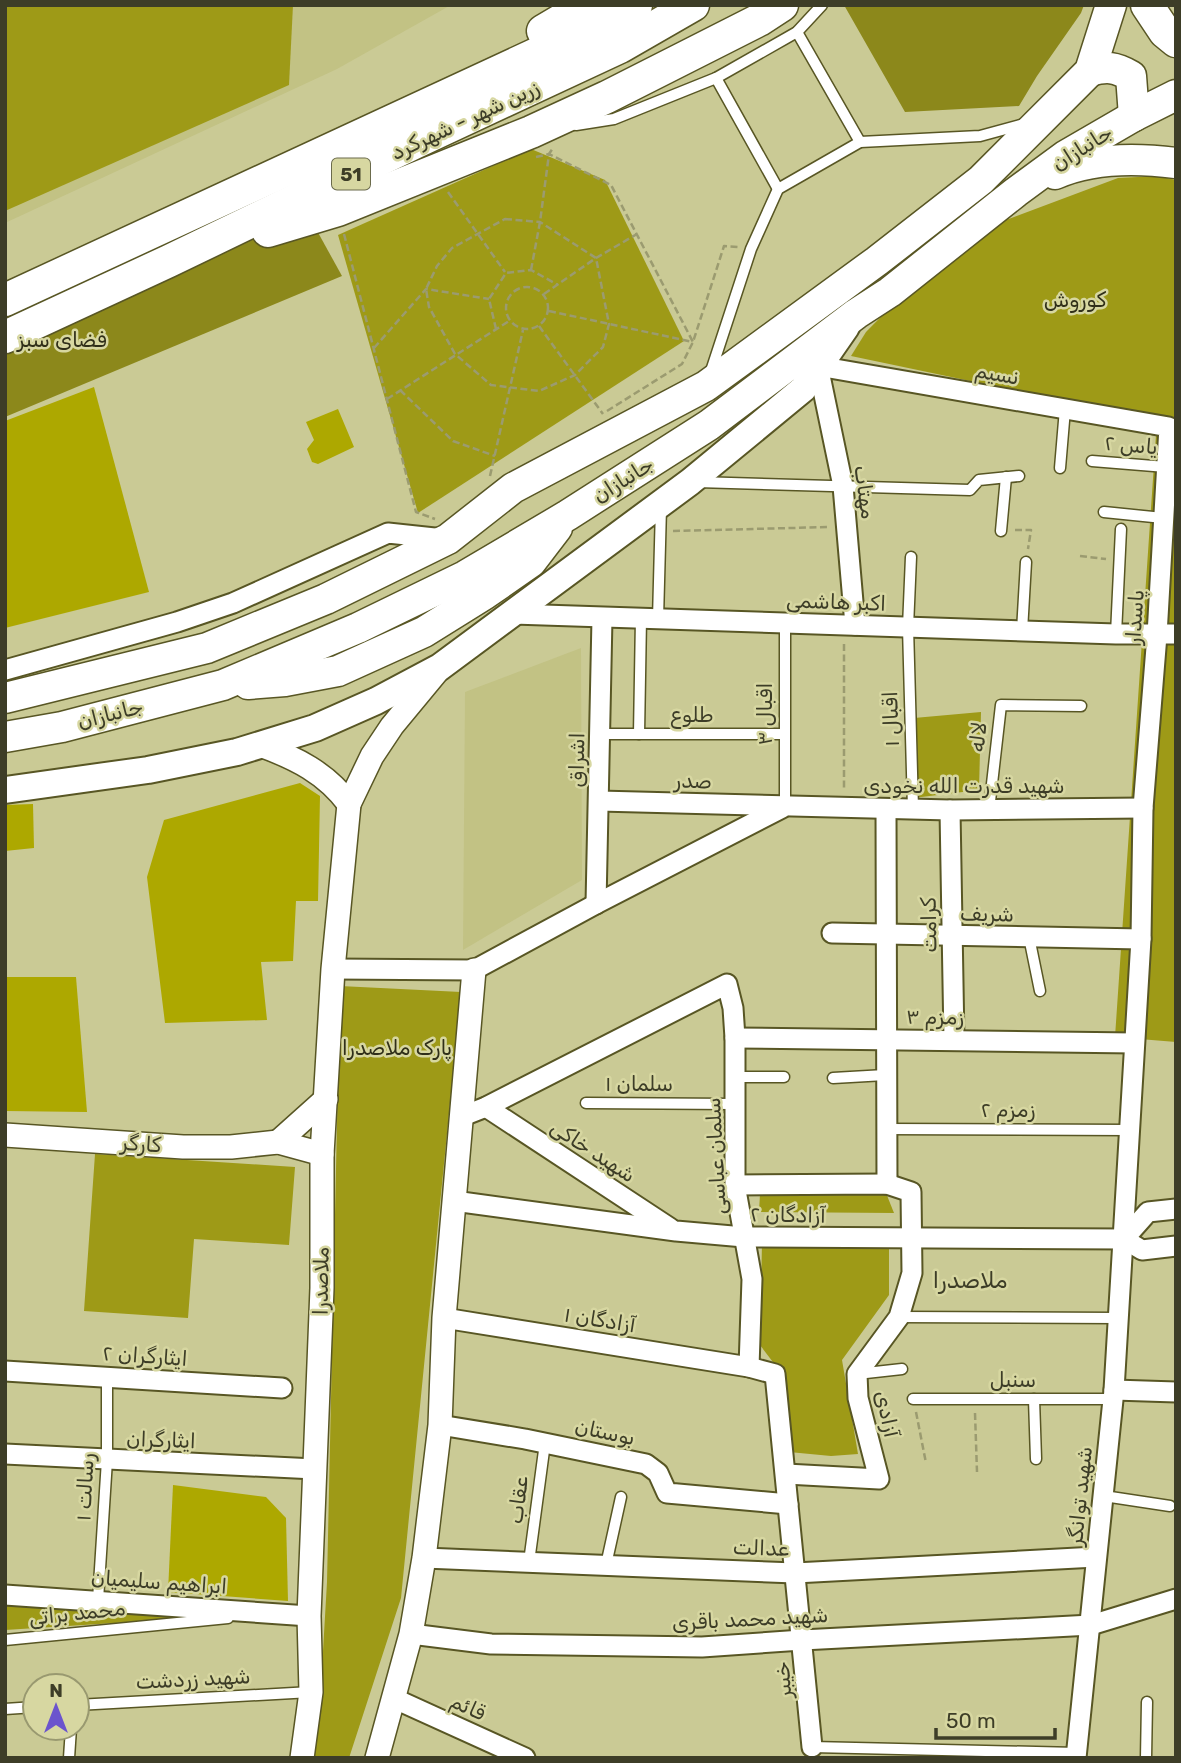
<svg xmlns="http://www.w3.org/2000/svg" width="1181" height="1763" viewBox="0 0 1181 1763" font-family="Rubik,Vazirmatn,sans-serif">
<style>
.built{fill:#c2c284}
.green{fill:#9e9a17}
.forest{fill:#8c881b}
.building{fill:#ada800}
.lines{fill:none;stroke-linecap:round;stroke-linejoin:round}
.service-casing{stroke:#585624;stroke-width:13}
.minor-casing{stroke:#585624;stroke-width:23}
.tertiary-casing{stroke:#585624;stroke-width:26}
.secondary-casing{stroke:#585624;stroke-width:30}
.primary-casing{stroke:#585624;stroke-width:33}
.trunk-casing{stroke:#585624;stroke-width:35}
.path{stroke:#9b9b70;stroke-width:2.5;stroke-dasharray:7 3.5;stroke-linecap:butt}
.service{stroke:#fff;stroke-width:10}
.minor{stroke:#fff;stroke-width:19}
.tertiary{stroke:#fff;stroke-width:23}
.secondary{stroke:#fff;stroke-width:26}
.primary{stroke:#fff;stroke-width:30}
.trunk{stroke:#fff;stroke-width:32}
.labels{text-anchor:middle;stroke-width:5;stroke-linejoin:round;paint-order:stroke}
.shield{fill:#d7d7a1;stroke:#6b6b4c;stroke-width:2}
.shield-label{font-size:19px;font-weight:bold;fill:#3d3d27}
.street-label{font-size:21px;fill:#3d3d27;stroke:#d7d7a1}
.park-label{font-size:21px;fill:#302f19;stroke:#d7d7a1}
.neighbourhood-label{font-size:23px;fill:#3d3d27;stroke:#d7d7a1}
</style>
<rect width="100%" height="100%" fill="#caca95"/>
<g class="built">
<polygon points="5,5 451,5 337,69 5,223"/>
<polygon points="581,648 582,880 463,950 465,692"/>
</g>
<g class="green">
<polygon points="5,5 293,5 289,85 5,211"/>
<polygon points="531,149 605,180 684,341 418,513 338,235"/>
<polygon points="1158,176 1176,180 1176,1042 1115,1037 1157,420 851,356 866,332 925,272 982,229 1118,178"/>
<polygon points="981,712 979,790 913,798 914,718"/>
<polygon points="340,986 461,992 401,1598 349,1758 312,1758 320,1703 327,1582"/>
<polygon points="95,1154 295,1167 289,1245 194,1239 188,1318 84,1311"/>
<polygon points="886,1193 894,1213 759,1212 760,1194"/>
<polygon points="762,1242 889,1248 889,1295 842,1360 858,1454 831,1456 789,1452 782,1374 760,1345"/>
<polygon points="5,1600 193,1618 5,1630"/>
</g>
<g class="forest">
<polygon points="844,5 1084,5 1081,13 1037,76 1019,106 905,112"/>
<polygon points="310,218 342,276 5,417 5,305"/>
</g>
<g class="building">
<polygon points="94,387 149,592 5,628 5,421"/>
<polygon points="338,409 354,447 318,464 312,462 307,449 314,440 306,422"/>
<polygon points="300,783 320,796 318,901 296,901 293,961 261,962 267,1020 165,1023 147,877 164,820"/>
<polygon points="33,804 34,848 5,851 5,805"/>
<polygon points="5,977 76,977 87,1112 5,1111"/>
<polygon points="173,1485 266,1497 286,1518 288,1601 168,1592"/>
</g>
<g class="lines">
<defs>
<g id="service">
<polyline points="797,32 860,142"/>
<polyline points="716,78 778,189"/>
<polyline points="576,125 614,119 716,78 797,32 822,5"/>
<polyline points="710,374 751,249 778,189 860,142 980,136 1024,124"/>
<polyline points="1092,461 1166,467"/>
<polyline points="1060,468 1065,409"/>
<polyline points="697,482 970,490 979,480 1019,476"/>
<polyline points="1104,512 1163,518"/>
<polyline points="1001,531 1006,477"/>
<polyline points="911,557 908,627 913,809"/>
<polyline points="658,619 661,507"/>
<polyline points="1022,631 1026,562"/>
<polyline points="1116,634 1121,529"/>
<polyline points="600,734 784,734"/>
<polyline points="639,734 641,618"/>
<polyline points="785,806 785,622"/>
<polyline points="989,810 1001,705 1081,706"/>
<polyline points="1029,937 1040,991"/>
<polyline points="736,1077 784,1077"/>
<polyline points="833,1078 885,1075"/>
<polyline points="586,1103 734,1104"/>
<polyline points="886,1129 1130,1130"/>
<polyline points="899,1317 1117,1318"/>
<polyline points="857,1374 902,1369"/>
<polyline points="913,1399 1113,1399"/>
<polyline points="1034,1399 1036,1459"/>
<polyline points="1104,1496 1170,1506"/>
<polyline points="529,1562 545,1443"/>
<polyline points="606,1565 621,1497"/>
<polyline points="98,1600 107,1460 107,1376"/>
<polyline points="5,1640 228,1618"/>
<polyline points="77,1705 311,1692"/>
<polyline points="5,1709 35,1707"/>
<polyline points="812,1747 1077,1753"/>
<polyline points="69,1758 71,1728"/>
<polyline points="1146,1758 1147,1702"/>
</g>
<g id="minor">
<polyline points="513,614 1116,634 1176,634"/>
<polyline points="855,625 843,486 818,366 1169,427 1157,635 1143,808 1141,939 1114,1390 1076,1758"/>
<polyline points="5,670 177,622 233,603 388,533 444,539"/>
<polyline points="599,801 950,810 1143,808"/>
<polyline points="886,809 887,1184"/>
<polyline points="950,810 954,1040"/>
<polyline points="596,904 602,618"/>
<polyline points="832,933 1141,939"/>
<polyline points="333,969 474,970 596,904 782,808"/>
<polyline points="735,1038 1134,1043"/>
<polyline points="486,1107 670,1228"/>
<polyline points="463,1116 486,1107 727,984 733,1008 735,1038 735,1185 752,1279 749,1367"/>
<polyline points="735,1185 887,1184 911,1192 912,1273 899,1317 857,1374 858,1398 879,1479 786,1474"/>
<polyline points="454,1201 676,1231 744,1237 1124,1239 1142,1250 1176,1246"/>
<polyline points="1124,1239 1148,1212 1176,1209"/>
<polyline points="444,1318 749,1367 775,1374 812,1747"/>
<polyline points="5,1371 282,1388"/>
<polyline points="1114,1390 1176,1392"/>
<polyline points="440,1425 525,1439 646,1464 658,1473 667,1493 788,1504"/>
<polyline points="5,1454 315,1469"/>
<polyline points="424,1558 795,1573 1096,1557"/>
<polyline points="5,1595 309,1616"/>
<polyline points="411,1634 491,1644 702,1647 802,1640 1091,1625 1176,1599"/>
<polyline points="393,1698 525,1758"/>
</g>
<g id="tertiary">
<path d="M 260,745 C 296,758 326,773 349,804"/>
<polyline points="5,1135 183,1147 231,1147 278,1142 322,1154"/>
<polyline points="278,1142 326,1099"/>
<polyline points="302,1758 311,1692 309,1616 322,1288 322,1154 333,969 349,804 372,756 392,726 440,668"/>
<polyline points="377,1758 411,1634 424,1558 440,1425 444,1318 474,970"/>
</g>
<polyline id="secondary" points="5,790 148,770 237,752 315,728 376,701 440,667 690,482 803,389 846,327"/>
<g id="primary">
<path d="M 1090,71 C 1107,66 1115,67 1131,76 L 1134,116"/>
<path d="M 1055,174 C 1091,158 1137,158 1176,163"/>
<polyline points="248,684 285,681 338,671 424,632 485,594 531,562 557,528"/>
<polyline points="5,698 207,648 326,599 448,539 513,488 706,386 877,261 981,180 1090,71 1111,5"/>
<polyline points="5,737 62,727 223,685 358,628 465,576 568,515 709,425 856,314 890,292 1016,192 1065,156 1134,116 1176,95"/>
</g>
<g id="trunk">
<polyline points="1147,5 1165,32 1176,41"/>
<polyline points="543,31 587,5"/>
<polyline points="268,231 338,210 531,132 607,97 759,20 782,5"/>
<polyline points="5,300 610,20 636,5"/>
<polyline points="5,337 169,261 416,142 620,47 693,5"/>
</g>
</defs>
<use href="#service" class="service-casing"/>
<use href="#minor" class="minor-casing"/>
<use href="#tertiary" class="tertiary-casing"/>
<use href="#secondary" class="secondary-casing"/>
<use href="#primary" class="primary-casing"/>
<use href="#trunk" class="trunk-casing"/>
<g class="path">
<polyline points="536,157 549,154 611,185 693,342"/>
<polyline points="448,192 505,272"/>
<polygon points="505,219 540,222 596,258 609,324 603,347 575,375 539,391 491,385 455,354 429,307 426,289 437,266 452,248"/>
<polyline points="344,234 416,512 435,519"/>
<polyline points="531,270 540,222 549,154 553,148"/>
<circle cx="527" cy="308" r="21"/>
<polyline points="544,294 596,258 637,234"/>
<polyline points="549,311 693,342"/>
<polyline points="539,326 603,414"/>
<polyline points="496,329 489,299 506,273 531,270 558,285"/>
<polyline points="374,348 426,289 489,299"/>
<polyline points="400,390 453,441 495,456"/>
<polyline points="387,399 509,321"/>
<polyline points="607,411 682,364 693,342 724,246 738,247"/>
<polyline points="490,476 523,330"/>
<polyline points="1015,530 1031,530 1028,549"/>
<polyline points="673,531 830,527"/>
<polyline points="1080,556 1106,559"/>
<polyline points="844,644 844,791"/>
<polyline points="916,1412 926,1463"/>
<polyline points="975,1413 977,1472"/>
</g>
<use href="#service" class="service"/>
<use href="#minor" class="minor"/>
<use href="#tertiary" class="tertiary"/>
<use href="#secondary" class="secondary"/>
<use href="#primary" class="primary"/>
<use href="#trunk" class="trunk"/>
</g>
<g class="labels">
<rect class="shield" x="332" y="158.5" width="38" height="31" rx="5"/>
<g class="shield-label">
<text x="351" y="181">51</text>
</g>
<g class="street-label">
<text transform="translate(465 120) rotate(-25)" y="7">زرین شهر - شهرکرد</text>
<text transform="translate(1082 148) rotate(-32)" y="7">جانبازان</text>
<text transform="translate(997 374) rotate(10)" y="7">نسیم</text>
<text transform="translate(1131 445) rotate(5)" y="7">یاس ۲</text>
<text transform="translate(623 480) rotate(-32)" y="7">جانبازان</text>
<text transform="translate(865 492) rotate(82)" y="7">مهتاب</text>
<text transform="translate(836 602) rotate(2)" y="7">اکبر هاشمی</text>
<text transform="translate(1135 617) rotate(-86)" y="7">پاسدار</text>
<text transform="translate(110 714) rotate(-14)" y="7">جانبازان</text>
<text transform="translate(765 714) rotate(-90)" y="7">اقبال ۳</text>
<text x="692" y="722">طلوع</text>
<text transform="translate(891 719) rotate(-92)" y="7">اقبال ۱</text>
<text transform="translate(978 737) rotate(-84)" y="7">لاله</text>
<text transform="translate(577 760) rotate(-89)" y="7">اشراق</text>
<text transform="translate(693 781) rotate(2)" y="7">صدر</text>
<text x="964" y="793">شهید قدرت الله نخودی</text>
<text transform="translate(987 914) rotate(1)" y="7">شریف</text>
<text transform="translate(929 925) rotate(-91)" y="7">کرامت</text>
<text transform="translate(935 1017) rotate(1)" y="7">زمزم ۳</text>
<text x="639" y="1091">سلمان ۱</text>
<text x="1008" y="1117">زمزم ۲</text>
<text transform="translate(141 1144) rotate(4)" y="7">کارگر</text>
<text transform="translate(593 1151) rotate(33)" y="7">شهید خاکی</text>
<text transform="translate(716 1156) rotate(-93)" y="7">سلمان عباسی</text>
<text transform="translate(788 1215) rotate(1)" y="7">آزادگان ۲</text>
<text transform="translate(321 1281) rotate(-89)" y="7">ملاصدرا</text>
<text transform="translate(600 1320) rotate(9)" y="7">آزادگان ۱</text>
<text transform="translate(145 1356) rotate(4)" y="7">ایثارگران ۲</text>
<text x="1013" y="1387">سنبل</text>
<text transform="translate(887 1414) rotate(78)" y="7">آزادی</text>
<text transform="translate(605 1432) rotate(12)" y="7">بوستان</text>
<text transform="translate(161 1440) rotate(2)" y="7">ایثارگران</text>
<text transform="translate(85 1487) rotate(-87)" y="7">رسالت ۱</text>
<text transform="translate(1080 1496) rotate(-84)" y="7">شهید توانگر</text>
<text transform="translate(518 1500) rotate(-83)" y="7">عقاب</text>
<text transform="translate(761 1548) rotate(2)" y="7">عدالت</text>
<text transform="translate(159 1582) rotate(4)" y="7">ابراهیم سلیمیان</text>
<text transform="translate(77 1613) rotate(-6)" y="7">محمد براتی</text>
<text transform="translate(750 1619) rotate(-3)" y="7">شهید محمد باقری</text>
<text transform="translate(193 1679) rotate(-3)" y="7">شهید زردشت</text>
<text transform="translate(783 1680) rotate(-95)" y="7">خیبر</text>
<text transform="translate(468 1707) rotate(24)" y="7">قائم</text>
</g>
<g class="park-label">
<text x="1075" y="307">کوروش</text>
<text x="62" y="347">فضای سبز</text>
<text x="397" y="1055">پارک ملاصدرا</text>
</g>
<g class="neighbourhood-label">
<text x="970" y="1288">ملاصدرا</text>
</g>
</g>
<rect width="1181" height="1763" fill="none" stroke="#3d3d27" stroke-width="14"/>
<g transform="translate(56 1707)"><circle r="33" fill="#d7d7a1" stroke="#999970" stroke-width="2"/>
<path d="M0-5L12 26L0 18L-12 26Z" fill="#6b54cd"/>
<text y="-10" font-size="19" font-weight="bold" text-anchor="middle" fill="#3d3d27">N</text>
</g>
<path d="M936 1728v10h119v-10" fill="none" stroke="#3d3d27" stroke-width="3.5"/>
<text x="946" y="1728" font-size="21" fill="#3d3d27" stroke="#d7d7a1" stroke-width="5" paint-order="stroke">50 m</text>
</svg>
